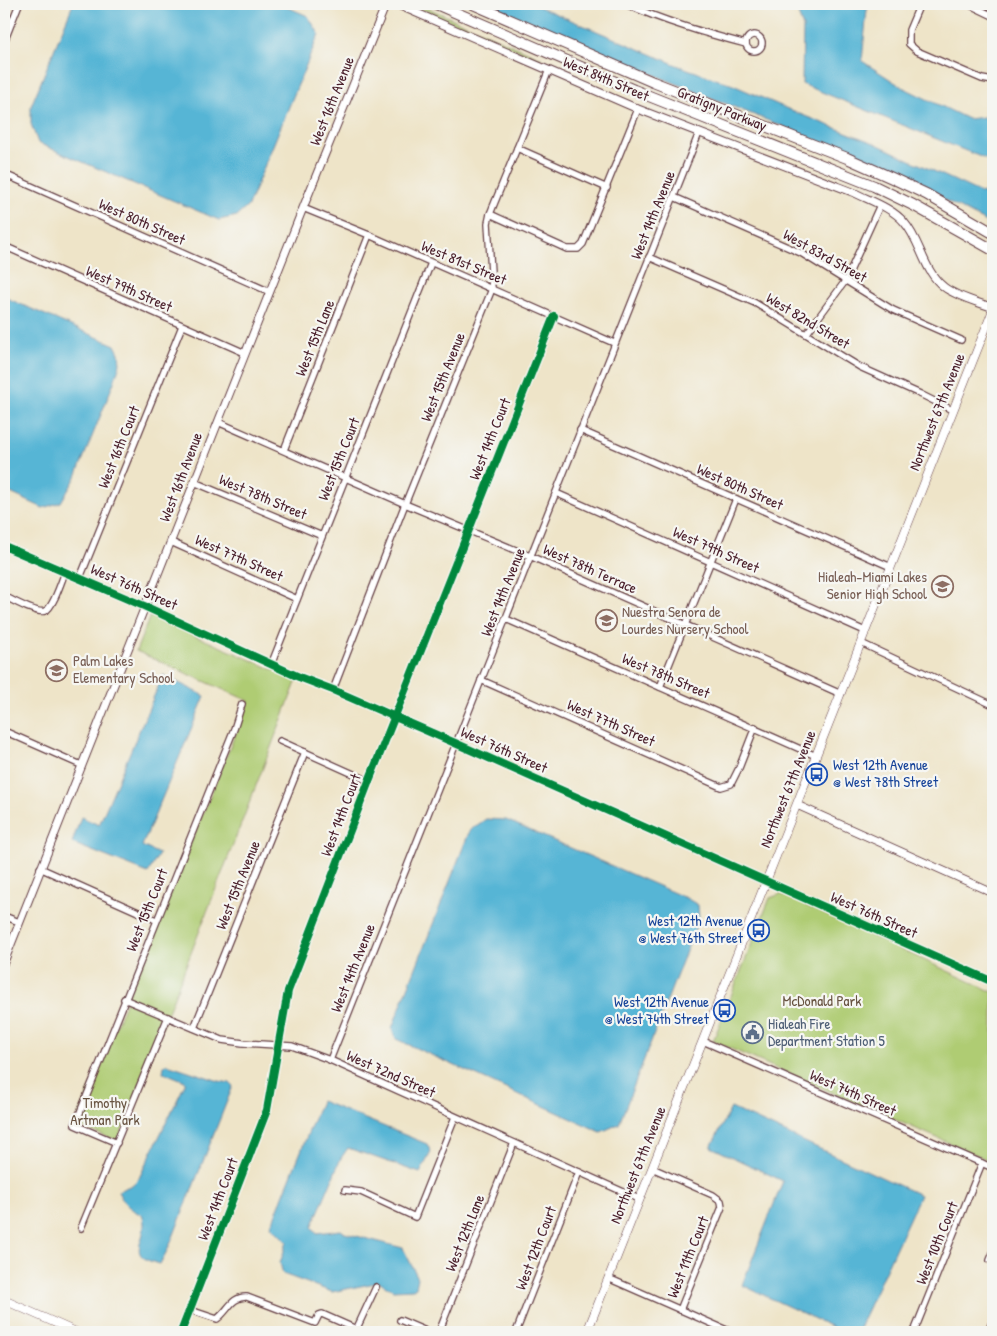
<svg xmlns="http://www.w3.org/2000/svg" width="997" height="1336" viewBox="0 0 997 1336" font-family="'Patrick Hand',sans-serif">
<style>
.green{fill:#afcc73;stroke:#7c764f}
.water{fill:#57b5d5;stroke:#506a80}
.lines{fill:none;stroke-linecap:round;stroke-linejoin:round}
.minor-casing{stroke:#633d43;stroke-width:8}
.tertiary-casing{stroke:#633d43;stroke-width:9}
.secondary-casing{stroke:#633d43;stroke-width:9}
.motorway-casing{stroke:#633d43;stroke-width:12}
.minor{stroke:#fff;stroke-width:5.5}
.tertiary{stroke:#fff;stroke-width:7}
.secondary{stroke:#fff;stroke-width:8}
.motorway{stroke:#fff;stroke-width:10}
.cycleway-casing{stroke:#f6f6f2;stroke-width:11}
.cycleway{stroke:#00873e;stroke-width:8}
.labels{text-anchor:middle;stroke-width:4.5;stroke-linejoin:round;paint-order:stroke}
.street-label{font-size:15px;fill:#4a1f2b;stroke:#f6f6f2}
.education-label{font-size:15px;fill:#785e54;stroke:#f6f6f2;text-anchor:start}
.transit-label{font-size:15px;fill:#164399;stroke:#f6f6f2;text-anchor:end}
.park-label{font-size:15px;fill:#685341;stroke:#f6f6f2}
.service-label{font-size:15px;fill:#4e5e75;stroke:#f6f6f2;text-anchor:start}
</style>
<rect width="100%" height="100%" fill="#f6f6f2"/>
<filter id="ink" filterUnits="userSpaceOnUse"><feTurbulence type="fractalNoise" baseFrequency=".02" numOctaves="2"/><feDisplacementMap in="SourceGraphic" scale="10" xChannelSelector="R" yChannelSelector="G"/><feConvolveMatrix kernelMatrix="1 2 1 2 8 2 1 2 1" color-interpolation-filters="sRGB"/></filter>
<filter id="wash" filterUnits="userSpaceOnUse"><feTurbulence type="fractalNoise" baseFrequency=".0096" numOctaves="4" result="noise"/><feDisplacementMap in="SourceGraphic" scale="20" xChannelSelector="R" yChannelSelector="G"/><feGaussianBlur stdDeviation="1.12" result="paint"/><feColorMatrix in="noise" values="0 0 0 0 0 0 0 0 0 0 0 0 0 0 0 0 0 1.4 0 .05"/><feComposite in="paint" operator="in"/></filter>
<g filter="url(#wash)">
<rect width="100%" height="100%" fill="#eee4c8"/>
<g class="green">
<polygon points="409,4 419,4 541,58 540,60"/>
<polygon points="150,616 297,680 118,1141 75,1125 249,701 136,651"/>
<polygon points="781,894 993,992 993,1162 713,1041 770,898"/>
</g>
<g class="water">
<polygon points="73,4 280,4 308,16 319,34 248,206 237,216 219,220 38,143 31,124 31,106"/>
<polygon points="488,4 533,4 679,66 733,85 797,113 874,143 981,193 993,189 993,219 986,222 902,177 863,159 635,67"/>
<polygon points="787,4 871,4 867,10 862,61 902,87 968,119 984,117 993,121 993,162 802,84 803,27 796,9"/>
<polygon points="4,297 115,345 119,353 120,364 114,382 75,479 61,502 43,508 4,490"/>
<polygon points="163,675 205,696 142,846 159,854 148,873 72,843 81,817 99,825"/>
<polygon points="486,819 506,820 686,898 698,905 699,918 619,1124 601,1132 396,1039 392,1028 470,830"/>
<path d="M 167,1064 L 219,1081 L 230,1083 L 233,1086 L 169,1247 L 160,1264 C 120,1255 152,1239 142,1215 C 130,1209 123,1204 118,1191 L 132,1185 L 139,1178 L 185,1084 L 185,1081 L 163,1072 L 164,1066 Z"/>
<polygon points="321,1101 427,1144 431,1152 420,1173 348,1148 341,1158 312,1227 317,1233 341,1230 345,1233 403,1248 418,1278 416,1287 413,1289 393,1290 380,1282 332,1292 283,1274 280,1263 287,1242 271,1226"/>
<polygon points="731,1108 920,1195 857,1332 843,1332 742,1285 783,1181 711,1147"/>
</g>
</g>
<g filter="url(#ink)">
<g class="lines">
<defs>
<g id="minor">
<path d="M 626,4 C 665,22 705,33 746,44"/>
<polyline points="920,4 909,30 909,44 917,51 982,79 993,81"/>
<polyline points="968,4 993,16"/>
<circle cx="754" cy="43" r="8"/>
<polyline points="4,42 19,4"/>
<polyline points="517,148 607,188"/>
<polyline points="4,174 270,292"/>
<polyline points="674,197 801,253 893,310 961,340"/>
<polyline points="303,208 369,235 614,343"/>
<polyline points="490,214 567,249 578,249 583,244 638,109"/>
<polyline points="4,246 245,353"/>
<polyline points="649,257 755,303 860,367 920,394 952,410"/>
<polyline points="807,333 846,280 880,205"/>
<polyline points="218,422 405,504 530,556 841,694"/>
<polyline points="580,430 891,567"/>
<polyline points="284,450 369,235"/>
<polyline points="194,482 322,536"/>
<polyline points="556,493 865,631"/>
<polyline points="171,542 297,599"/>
<polyline points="80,578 182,326"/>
<path d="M 4,596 C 12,600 37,614 45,611 C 53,608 62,580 65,572"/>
<polyline points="506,619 816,756"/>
<polyline points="861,643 993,705"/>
<polyline points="271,665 431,263"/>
<polyline points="481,680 721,787 731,784 739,768 755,727"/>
<polyline points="660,687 736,499"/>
<polyline points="333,690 405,504 492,289 488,223 490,214 549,70"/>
<polyline points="4,731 81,765"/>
<polyline points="280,741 369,781"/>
<polyline points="40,868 156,920"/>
<polyline points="766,882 993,982"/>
<polyline points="4,916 19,922"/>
<polyline points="124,999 222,1040 243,1043 292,1046 330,1060 639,1199"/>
<polyline points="194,1028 305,752"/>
<polyline points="703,1041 993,1168"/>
<polyline points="330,1060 699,133"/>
<polyline points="117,1143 75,1125 234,729 242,704"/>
<polyline points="652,1168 713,1195 721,1201 722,1207 680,1310"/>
<polyline points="345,1190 361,1192 415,1217 455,1117"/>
<polyline points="81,1228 168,1017"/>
<polyline points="990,1260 993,1253"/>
<polyline points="608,1278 731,1332"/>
<path d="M 190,1310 L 217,1319 C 228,1311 232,1296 247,1297 L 315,1323 L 319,1315 L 322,1314 L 356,1329"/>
<polyline points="400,1320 428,1332"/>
<polyline points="356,1330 376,1287"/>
<polyline points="181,1332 267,1110 288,991 369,781 554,316"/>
<polyline points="439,1332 514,1143"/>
<polyline points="516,1332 579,1172"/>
<polyline points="914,1332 982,1163"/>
<polyline points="988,1332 993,1320"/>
</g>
<g id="tertiary">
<path d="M 396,4 L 638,109 L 855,193 C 871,201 892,208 904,222 C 921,241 923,271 944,287 C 957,297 978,302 993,308"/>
<polyline points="4,546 144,606 299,677 333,690 455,743 766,882"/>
<polyline points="797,805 993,893"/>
<polyline points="4,962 303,208 386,4"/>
</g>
<g id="secondary">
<polyline points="4,1300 76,1332"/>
<polyline points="587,1332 993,310"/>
</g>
<g id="motorway">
<polyline points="436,4 634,90 874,186 913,205 993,250"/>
<polyline points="473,4 653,82 847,158 892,178 926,194 993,233"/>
</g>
</defs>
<use href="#minor" class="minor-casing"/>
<use href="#tertiary" class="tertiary-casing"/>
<use href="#secondary" class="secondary-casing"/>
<use href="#motorway" class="motorway-casing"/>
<use href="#minor" class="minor"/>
<use href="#tertiary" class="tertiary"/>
<use href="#secondary" class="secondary"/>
<use href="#motorway" class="motorway"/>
<defs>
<g id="cycleway">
<polyline points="4,546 144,606 299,677 333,690 455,743 993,982"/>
<polyline points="181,1332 267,1110 288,991 369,781 554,316"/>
</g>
</defs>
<use href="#cycleway" class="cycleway-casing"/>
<use href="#cycleway" class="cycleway"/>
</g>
</g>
<defs>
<symbol id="school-ring" viewBox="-11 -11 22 22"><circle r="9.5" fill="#f6f6f2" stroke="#8d6e63" stroke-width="1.5"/><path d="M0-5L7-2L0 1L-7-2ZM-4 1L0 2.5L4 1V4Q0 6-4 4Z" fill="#8d6e63"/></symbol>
<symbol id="bus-ring" viewBox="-11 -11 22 22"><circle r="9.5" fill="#f6f6f2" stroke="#1a4fb4" stroke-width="1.5"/><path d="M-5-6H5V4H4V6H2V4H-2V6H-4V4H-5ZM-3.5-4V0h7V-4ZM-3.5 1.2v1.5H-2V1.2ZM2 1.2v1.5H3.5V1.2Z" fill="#1a4fb4"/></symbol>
<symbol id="civic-ring" viewBox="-11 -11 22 22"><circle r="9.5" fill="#f6f6f2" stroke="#5c6f8a" stroke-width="1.5"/><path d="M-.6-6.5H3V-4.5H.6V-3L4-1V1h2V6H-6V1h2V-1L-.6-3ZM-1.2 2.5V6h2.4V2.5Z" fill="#5c6f8a"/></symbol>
</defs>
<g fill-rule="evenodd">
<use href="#school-ring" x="930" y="574" width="25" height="25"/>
<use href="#school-ring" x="594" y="608" width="25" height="25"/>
<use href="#school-ring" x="44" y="658" width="25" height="25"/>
<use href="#bus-ring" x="804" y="762" width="25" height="25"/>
<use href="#bus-ring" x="746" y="918" width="25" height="25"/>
<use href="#bus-ring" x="712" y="998" width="25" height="25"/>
<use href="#civic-ring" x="740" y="1020" width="25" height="25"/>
</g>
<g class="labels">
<g class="street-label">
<text transform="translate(606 79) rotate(23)" y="5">West 84th Street</text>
<text transform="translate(332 101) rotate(-68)" y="5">West 16th Avenue</text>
<text transform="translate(722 109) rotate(22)" y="5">Gratigny Parkway</text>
<text transform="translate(653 215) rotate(-68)" y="5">West 14th Avenue</text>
<text transform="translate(142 222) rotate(24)" y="5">West 80th Street</text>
<text transform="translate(825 256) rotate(29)" y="5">West 83rd Street</text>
<text transform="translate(464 263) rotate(23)" y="5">West 81st Street</text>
<text transform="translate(129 289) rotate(24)" y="5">West 79th Street</text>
<text transform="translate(808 321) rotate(31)" y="5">West 82nd Street</text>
<text transform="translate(315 338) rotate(-68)" y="5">West 15th Lane</text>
<text transform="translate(443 377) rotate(-68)" y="5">West 15th Avenue</text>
<text transform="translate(937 412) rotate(-68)" y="5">Northwest 67th Avenue</text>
<text transform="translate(490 439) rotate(-68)" y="5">West 14th Court</text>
<text transform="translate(119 447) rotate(-68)" y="5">West 16th Court</text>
<text transform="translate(339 459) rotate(-68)" y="5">West 15th Court</text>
<text transform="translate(181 477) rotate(-69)" y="5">West 16th Avenue</text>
<text transform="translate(740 487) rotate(24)" y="5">West 80th Street</text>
<text transform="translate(263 497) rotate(23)" y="5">West 78th Street</text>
<text transform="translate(716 550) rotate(24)" y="5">West 79th Street</text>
<text transform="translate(239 558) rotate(24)" y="5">West 77th Street</text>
<text transform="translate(590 569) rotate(24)" y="5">West 78th Terrace</text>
<text transform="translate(134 587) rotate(24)" y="5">West 76th Street</text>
<text transform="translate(503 592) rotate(-68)" y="5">West 14th Avenue</text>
<text transform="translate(666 676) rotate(23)" y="5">West 78th Street</text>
<text transform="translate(611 723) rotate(24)" y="5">West 77th Street</text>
<text transform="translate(504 750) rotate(24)" y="5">West 76th Street</text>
<text transform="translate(788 789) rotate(-68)" y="5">Northwest 67th Avenue</text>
<text transform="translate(341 815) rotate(-69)" y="5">West 14th Court</text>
<text transform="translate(238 885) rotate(-68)" y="5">West 15th Avenue</text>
<text transform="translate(147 910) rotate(-68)" y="5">West 15th Court</text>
<text transform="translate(874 915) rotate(24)" y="5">West 76th Street</text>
<text transform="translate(353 968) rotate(-68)" y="5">West 14th Avenue</text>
<text transform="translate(391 1074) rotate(24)" y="5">West 72nd Street</text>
<text transform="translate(853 1093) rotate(24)" y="5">West 74th Street</text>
<text transform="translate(638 1165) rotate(-68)" y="5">Northwest 67th Avenue</text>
<text transform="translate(218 1199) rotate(-69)" y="5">West 14th Court</text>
<text transform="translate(465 1233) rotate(-68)" y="5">West 12th Lane</text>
<text transform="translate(937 1243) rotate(-68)" y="5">West 10th Court</text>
<text transform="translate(536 1248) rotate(-69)" y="5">West 12th Court</text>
<text transform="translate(688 1257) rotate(-68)" y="5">West 11th Court</text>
</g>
<g class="education-label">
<text x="927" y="582" text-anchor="end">Hialeah-Miami Lakes<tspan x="927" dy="17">Senior High School</tspan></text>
<text x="622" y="617">Nuestra Senora de<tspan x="622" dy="17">Lourdes Nursery School</tspan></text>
<text x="73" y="666">Palm Lakes<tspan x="73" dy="17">Elementary School</tspan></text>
</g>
<g class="transit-label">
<text x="833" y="770" text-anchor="start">West 12th Avenue<tspan x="833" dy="17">@ West 78th Street</tspan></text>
<text x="743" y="926">West 12th Avenue<tspan x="743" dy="17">@ West 76th Street</tspan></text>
<text x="709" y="1007">West 12th Avenue<tspan x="709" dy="17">@ West 74th Street</tspan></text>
</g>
<g class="park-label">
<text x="822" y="1006">McDonald Park</text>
<text x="105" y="1108">Timothy<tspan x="105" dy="17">Artman Park</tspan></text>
</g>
<g class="service-label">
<text x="768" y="1029">Hialeah Fire<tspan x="768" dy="17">Department Station 5</tspan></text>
</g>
</g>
<rect width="997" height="1336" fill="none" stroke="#f6f6f2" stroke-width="20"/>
</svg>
